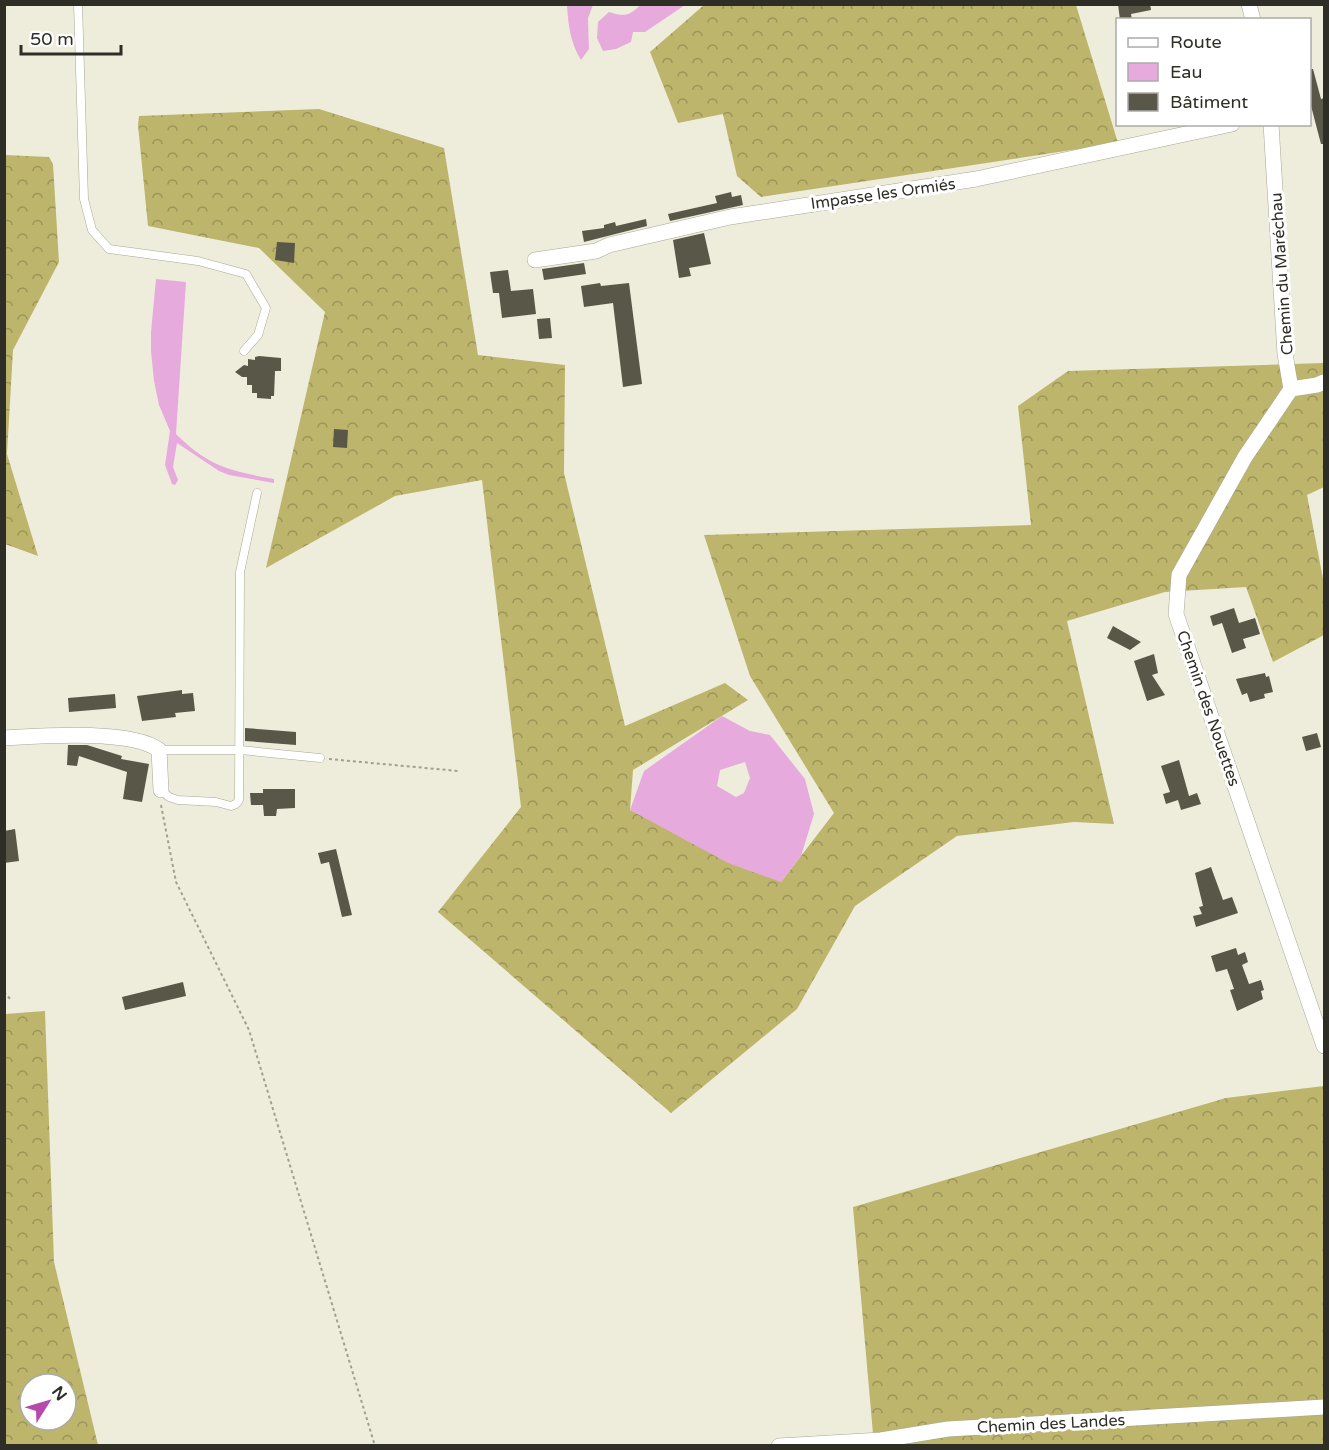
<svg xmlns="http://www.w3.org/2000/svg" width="1329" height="1450" viewBox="0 0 1329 1450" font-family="'Varela Round',sans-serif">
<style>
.forest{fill:url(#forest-crowns);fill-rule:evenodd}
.water{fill:#e6aadc;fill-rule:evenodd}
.building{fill:#585748}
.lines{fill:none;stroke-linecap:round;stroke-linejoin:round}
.service-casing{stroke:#a8a796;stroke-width:9}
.minor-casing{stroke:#a8a796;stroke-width:16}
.path{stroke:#a09f92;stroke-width:2;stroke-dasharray:3 3;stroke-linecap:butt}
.service{stroke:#fff;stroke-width:8}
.minor{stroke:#fff;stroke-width:15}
.labels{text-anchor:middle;stroke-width:6;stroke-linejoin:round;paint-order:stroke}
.street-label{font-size:16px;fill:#2e2e27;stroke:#fff}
</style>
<defs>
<pattern id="forest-crowns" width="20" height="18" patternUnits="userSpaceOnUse" patternTransform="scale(1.5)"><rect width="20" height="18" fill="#bdb56b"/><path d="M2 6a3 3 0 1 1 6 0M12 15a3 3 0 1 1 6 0" fill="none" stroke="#9a9458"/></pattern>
</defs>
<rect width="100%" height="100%" fill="#eeeddc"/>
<g class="forest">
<polygon points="857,4 858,6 871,4 1076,5 1118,143 761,197 737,176 723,114 678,123 650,52 704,5"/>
<polygon points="319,109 444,148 478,355 565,365 564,473 625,726 725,683 748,700 633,770 630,810 781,882 834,813 750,676 704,535 1031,525 1018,406 1068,371 1324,363 1324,487 1307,495 1324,584 1324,635 1273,662 1246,587 1165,592 1067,621 1114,824 1074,822 957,836 855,906 797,1009 671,1113 438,912 521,807 482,480 395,496 266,568 325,312 259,248 148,226 138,125 139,116"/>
<polygon points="5,155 49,157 53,164 59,262 13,350 7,454 38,556 5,544"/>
<path d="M 45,1011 L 54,1262 L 98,1445 L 5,1445 L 5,1014 ZM 30,1384 L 66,1384 L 66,1420 L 30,1420 Z"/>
<polygon points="1324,1086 1324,1445 874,1445 853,1207 1226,1098"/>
</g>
<g class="water">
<path d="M 641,4 L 685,5 L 645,32 L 633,32 L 631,42 L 616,49 L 603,51 L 597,38 L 598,22 L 609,12 C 624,17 630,16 641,4 Z"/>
<path d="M 567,5 L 593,5 L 588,18 L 589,49 L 581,60 C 570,43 568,23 567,5 Z"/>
<path d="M 156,279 L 186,282 L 176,434 C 209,467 231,471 274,479 L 274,483 L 229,475 L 219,471 L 177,443 L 173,467 L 178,480 L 175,485 L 172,484 L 165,465 L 170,431 L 159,405 L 154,381 L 151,351 L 151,332 Z"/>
<path d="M 722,716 L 750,731 L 770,735 L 805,779 L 814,814 L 801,856 L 781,882 L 728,863 L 630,810 L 644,771 ZM 745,762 L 750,778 L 744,793 L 736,797 L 717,786 L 720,770 Z"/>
</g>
<g class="building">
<polygon points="1118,4 1150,4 1151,10 1131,14 1132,20 1120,20"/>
<polygon points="1310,69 1313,69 1321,99 1324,98 1324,144 1321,144 1310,102"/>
<polygon points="731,192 732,197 741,195 743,205 670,221 668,214 717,203 715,196"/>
<polygon points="646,219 647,226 584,242 582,231 604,228 604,225 615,222 616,226"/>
<polygon points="704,233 711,264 689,268 691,276 679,278 673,240"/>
<polygon points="277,242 295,243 294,263 275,260"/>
<polygon points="584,263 586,274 544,280 542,269"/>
<polygon points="508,270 511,291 533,289 536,314 502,318 499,293 493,293 490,272"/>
<polygon points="600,283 601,286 629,283 642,384 623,387 613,303 584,307 581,286"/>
<polygon points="550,318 552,338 539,339 537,319"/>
<polygon points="259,356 281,358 281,371 275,371 274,396 271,396 271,399 257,398 257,393 252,393 252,385 247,385 247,377 242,377 235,372 244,365 248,366 248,359 255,360 255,357"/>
<polygon points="334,429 348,430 347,448 333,447"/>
<polygon points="1234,608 1239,623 1255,618 1260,634 1243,639 1246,648 1232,653 1222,623 1213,626 1210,616"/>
<polygon points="1113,626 1141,642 1130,650 1107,638"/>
<polygon points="1154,654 1158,673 1152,675 1165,695 1147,701 1134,661"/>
<polygon points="1265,673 1266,677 1269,676 1273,692 1264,694 1265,698 1250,702 1247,693 1242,695 1236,679"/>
<polygon points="182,690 182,694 193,693 195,711 175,713 176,717 142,721 137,696"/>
<polygon points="115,694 116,708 69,712 68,698"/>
<polygon points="245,728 296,732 296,745 245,741"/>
<polygon points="1317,733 1321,747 1306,751 1302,737"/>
<polygon points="68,745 87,745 122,756 121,759 149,764 142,802 123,799 127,772 79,756 77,766 67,765"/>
<polygon points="1179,760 1189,796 1197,793 1201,804 1181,810 1178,800 1166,804 1163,794 1170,792 1161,766"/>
<polygon points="263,789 295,789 295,808 277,809 276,816 264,816 263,805 251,805 250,793 263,793"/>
<polygon points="15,829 19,861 4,863 4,831"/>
<polygon points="336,849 352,915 342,917 329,862 321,864 318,853"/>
<polygon points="1211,867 1223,900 1232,897 1238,913 1196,927 1193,916 1202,914 1199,907 1203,906 1195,873"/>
<polygon points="1236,948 1238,955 1245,952 1248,962 1242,965 1249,984 1261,980 1264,990 1261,991 1263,999 1237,1011 1230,990 1234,989 1227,969 1216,972 1211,956"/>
<polygon points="183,982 186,996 125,1010 122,997"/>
</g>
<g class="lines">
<defs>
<g id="service">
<polyline points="78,4 84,199 92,230 109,249 198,261 246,274 266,308 258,335 244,351"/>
<polyline points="159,750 240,750 320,758"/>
<polyline points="161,790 169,797 178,800 216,802 231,806 236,804 239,800 240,572 257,493"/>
</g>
<g id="minor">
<polyline points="1249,4 1253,20"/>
<polyline points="1271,124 1285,354 1291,389 1317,385 1324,382"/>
<polyline points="535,260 596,251 609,245 730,217 976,179 1232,124"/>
<polyline points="1291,389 1245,457 1179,575 1176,614 1324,1046"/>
<path d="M 4,738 C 40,736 131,729 159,750 L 161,790"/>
<polyline points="779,1446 881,1440 948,1429 1324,1407"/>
</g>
</defs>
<use href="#service" class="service-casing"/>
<use href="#minor" class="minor-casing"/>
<g class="path">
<polyline points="329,759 458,771"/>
<polyline points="161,805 176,882 249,1030 375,1446"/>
<polyline points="4,992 11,1000"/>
</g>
<use href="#service" class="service"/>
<use href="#minor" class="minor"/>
</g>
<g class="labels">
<g class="street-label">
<text transform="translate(883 193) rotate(-8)" y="6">Impasse les Ormiés</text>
<text transform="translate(1281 274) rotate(-94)" y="6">Chemin du Maréchau</text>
<text transform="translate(1209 708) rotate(71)" y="6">Chemin des Nouettes</text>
<text transform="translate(1051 1423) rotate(-3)" y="6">Chemin des Landes</text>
</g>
</g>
<rect width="1329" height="1450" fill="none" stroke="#2e2e27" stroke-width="12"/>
<rect x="1116" y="18" width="195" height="108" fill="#ffffff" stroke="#ababa9" stroke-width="1.5"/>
<rect x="1128" y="38" width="30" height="9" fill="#ffffff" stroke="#ababa9" stroke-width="1.5"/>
<text x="1170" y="48" font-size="18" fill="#2e2e27">Route</text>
<rect x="1128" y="63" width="30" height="18" fill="#e6aadc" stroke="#ababa9" stroke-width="1.5"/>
<text x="1170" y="78" font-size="18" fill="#2e2e27">Eau</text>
<rect x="1128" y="93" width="30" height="18" fill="#585748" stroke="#ababa9" stroke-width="1.5"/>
<text x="1170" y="108" font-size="18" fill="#2e2e27">Bâtiment</text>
<g transform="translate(48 1402) rotate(53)"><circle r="28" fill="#ffffff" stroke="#ababa9" stroke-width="1.5"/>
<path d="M0-4.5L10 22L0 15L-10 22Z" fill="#b54aaa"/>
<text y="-9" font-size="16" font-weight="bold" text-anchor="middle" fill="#2e2e27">N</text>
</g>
<path d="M21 45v9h100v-9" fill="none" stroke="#2e2e27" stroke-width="3"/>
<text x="30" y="45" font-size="18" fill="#2e2e27" stroke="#ffffff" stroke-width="4.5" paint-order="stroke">50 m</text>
</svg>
